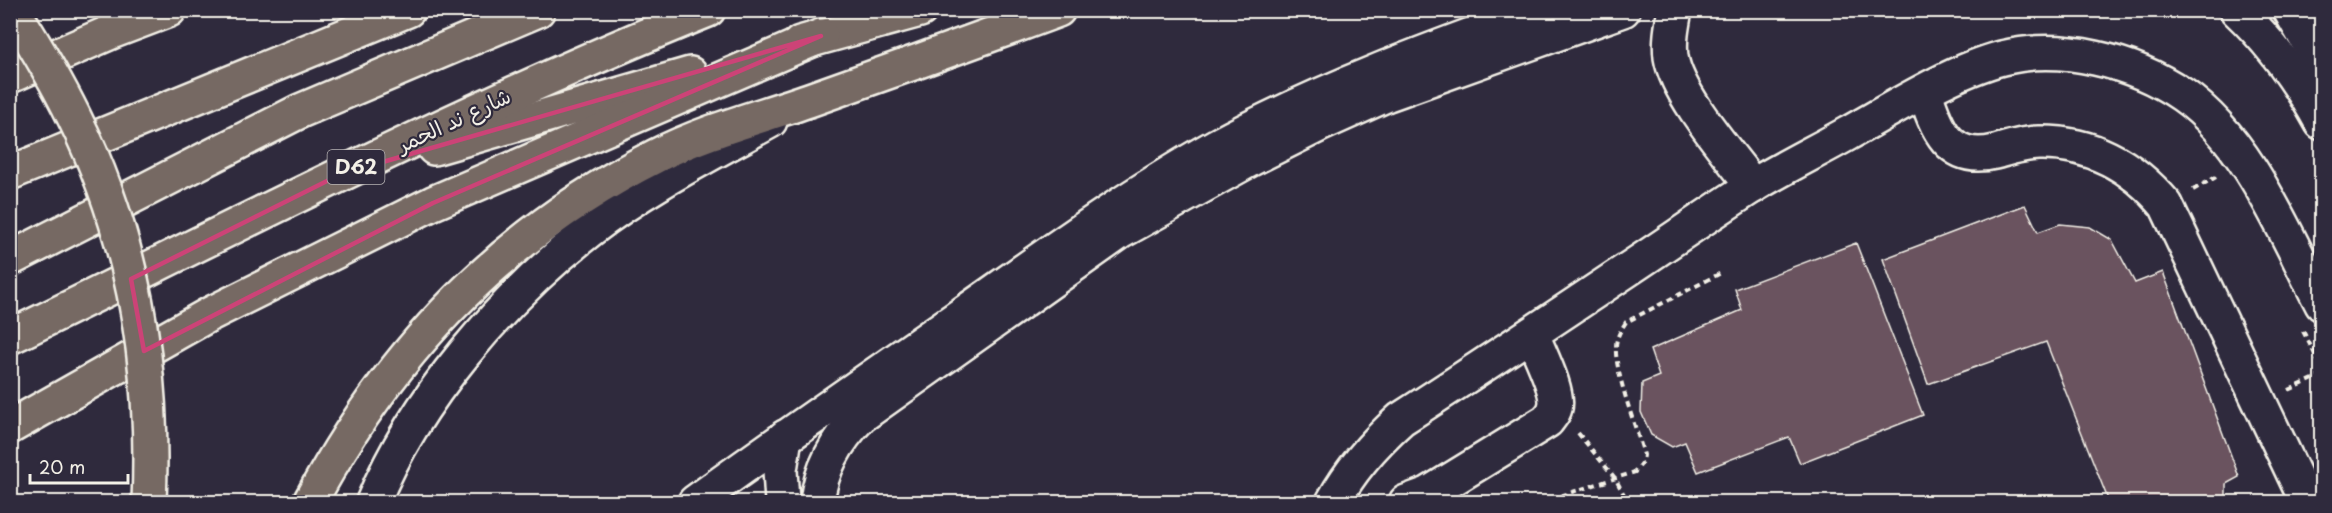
<svg xmlns="http://www.w3.org/2000/svg" width="2332" height="513" viewBox="0 0 2332 513" font-family="'Playpen Sans','Playpen Sans Arabic',sans-serif">
<style>
.building{fill:#6b535f;stroke:#f4f1e8;stroke-width:1.5}
.lines{fill:none;stroke-linecap:round;stroke-linejoin:round}
.minor-casing{stroke:#f4f1e8;stroke-width:38}
.major-casing{stroke:#f4f1e8;stroke-width:38}
.highway-casing{stroke:#f4f1e8;stroke-width:38}
.path{stroke:#f4f1e8;stroke-width:4;stroke-dasharray:6 4.5;stroke-linecap:butt}
.minor{stroke:#2f2a3d;stroke-width:33}
.major{stroke:#766964;stroke-width:33}
.highway{stroke:#766964;stroke-width:33}
.highway-bridge-casing{stroke:#f4f1e8;stroke-width:38;stroke-linecap:butt}
.highway-bridge{stroke:#766964;stroke-width:33}
.marked{fill:none;stroke:#cc4377;stroke-width:4.5;stroke-linejoin:round}
.labels{text-anchor:middle;stroke-width:4.5;stroke-linejoin:round;paint-order:stroke}
.shield{fill:#2f2a3d;stroke:#b9b5b5;stroke-width:1.5}
.shield-label{font-size:20px;font-weight:bold;fill:#f4f1e8}
.street-label{font-size:21px;fill:#f4f1e8;stroke:#2f2a3d}
</style>
<rect width="100%" height="100%" fill="#2f2a3d"/>
<filter id="ink" filterUnits="userSpaceOnUse"><feTurbulence type="fractalNoise" baseFrequency=".0167" numOctaves="2"/><feDisplacementMap in="SourceGraphic" scale="12" xChannelSelector="R" yChannelSelector="G"/><feConvolveMatrix kernelMatrix="1 2 1 2 8 2 1 2 1" color-interpolation-filters="sRGB"/></filter>
<g filter="url(#ink)">
<g class="building">
<polygon points="2025,205 2038,232 2060,224 2090,227 2112,240 2135,283 2163,272 2239,477 2226,484 2226,502 2109,502 2046,342 1928,384 1883,259"/>
<polygon points="1856,243 1923,415 1800,463 1789,437 1698,472 1685,442 1672,447 1651,435 1641,412 1642,383 1659,376 1650,350 1742,310 1735,289"/>
</g>
<g class="lines">
<defs>
<g id="minor">
<path d="M 1675,10 C 1672,26 1669,41 1671,57 C 1677,95 1729,154 1753,186"/>
<path d="M 2237,10 C 2272,43 2299,81 2322,123"/>
<polyline points="2290,10 2322,66"/>
<path d="M 1925,92 C 1936,128 1949,163 1995,152 C 2009,148 2024,143 2039,143 C 2091,142 2133,166 2166,205 L 2307,502"/>
<path d="M 373,502 C 415,399 503,298 590,230 C 645,187 709,155 770,121"/>
<path d="M 695,502 C 783,438 872,377 961,315 C 1045,256 1127,196 1216,146 C 1319,90 1429,50 1539,10"/>
<polyline points="782,502 780,470 785,437"/>
<path d="M 817,502 C 821,468 836,441 861,416 L 1120,232 L 1251,159 L 1319,125 L 1388,94 L 1623,10"/>
<path d="M 1333,502 C 1351,469 1373,444 1401,419 C 1477,370 1552,320 1627,270 C 1668,243 1709,214 1751,187 C 1782,168 1815,152 1847,134 C 1892,109 1952,71 2002,58 C 2061,43 2133,61 2183,95 C 2249,141 2285,234 2322,304"/>
<path d="M 1406,502 L 1428,494 L 1547,421 C 1550,417 1554,413 1555,408 C 1560,392 1538,351 1532,334"/>
</g>
<g id="major">
<polyline points="800,43 920,10"/>
<polyline points="434,148 690,74"/>
<polyline points="10,173 408,10"/>
<polyline points="10,259 300,111 538,10"/>
<path d="M 10,337 C 241,224 469,106 708,10"/>
<polyline points="10,427 210,314 433,203 821,36"/>
</g>
<g id="highway">
<polyline points="10,76 111,32 169,10"/>
<path d="M 310,502 C 390,352 503,233 656,156 C 705,131 757,118 809,100 C 892,71 975,41 1058,10"/>
</g>
</defs>
<use href="#minor" class="minor-casing"/>
<use href="#major" class="major-casing"/>
<use href="#highway" class="highway-casing"/>
<g class="path">
<polyline points="2193,190 2216,177"/>
<polyline points="2303,331 2322,368"/>
<polyline points="2289,390 2322,375"/>
<polyline points="1578,433 1615,478 1628,502"/>
<path d="M 1541,502 L 1635,472 L 1643,462 L 1644,455 C 1637,430 1614,370 1616,347 C 1616,337 1621,330 1626,322 L 1723,272"/>
</g>
<use href="#minor" class="minor"/>
<use href="#major" class="major"/>
<use href="#highway" class="highway"/>
<defs>
<path id="highway-bridge" d="M 13,10 C 35,45 56,80 74,117 C 134,238 155,369 149,502"/>
</defs>
<use href="#highway-bridge" class="highway-bridge-casing"/>
<use href="#highway-bridge" class="highway-bridge"/>
</g>
</g>
<path class="marked" d="M 821,36 L 433,203 L 144,351 L 131,279 L 341,174 Z"/>
<g class="labels">
<rect class="shield" x="327.5" y="150" width="57" height="34" rx="4.5"/>
<g class="shield-label">
<text x="356" y="174">D62</text>
</g>
<g class="street-label">
<text transform="translate(454 121) rotate(-25)" y="7">شارع ند الحمر</text>
</g>
</g>
<rect width="2332" height="513" fill="none" stroke="#2f2a3d" stroke-width="36"/>
<rect x="18" y="18" width="2296" height="477" fill="none" stroke="#f4f1e8" stroke-width="2" filter="url(#ink)"/>
<path d="M30 474v9h98v-9" fill="none" stroke="#f4f1e8" stroke-width="3"/>
<text x="39" y="474" font-size="18" fill="#f4f1e8" stroke="#2f2a3d" stroke-width="4.5" paint-order="stroke">20 m</text>
</svg>
